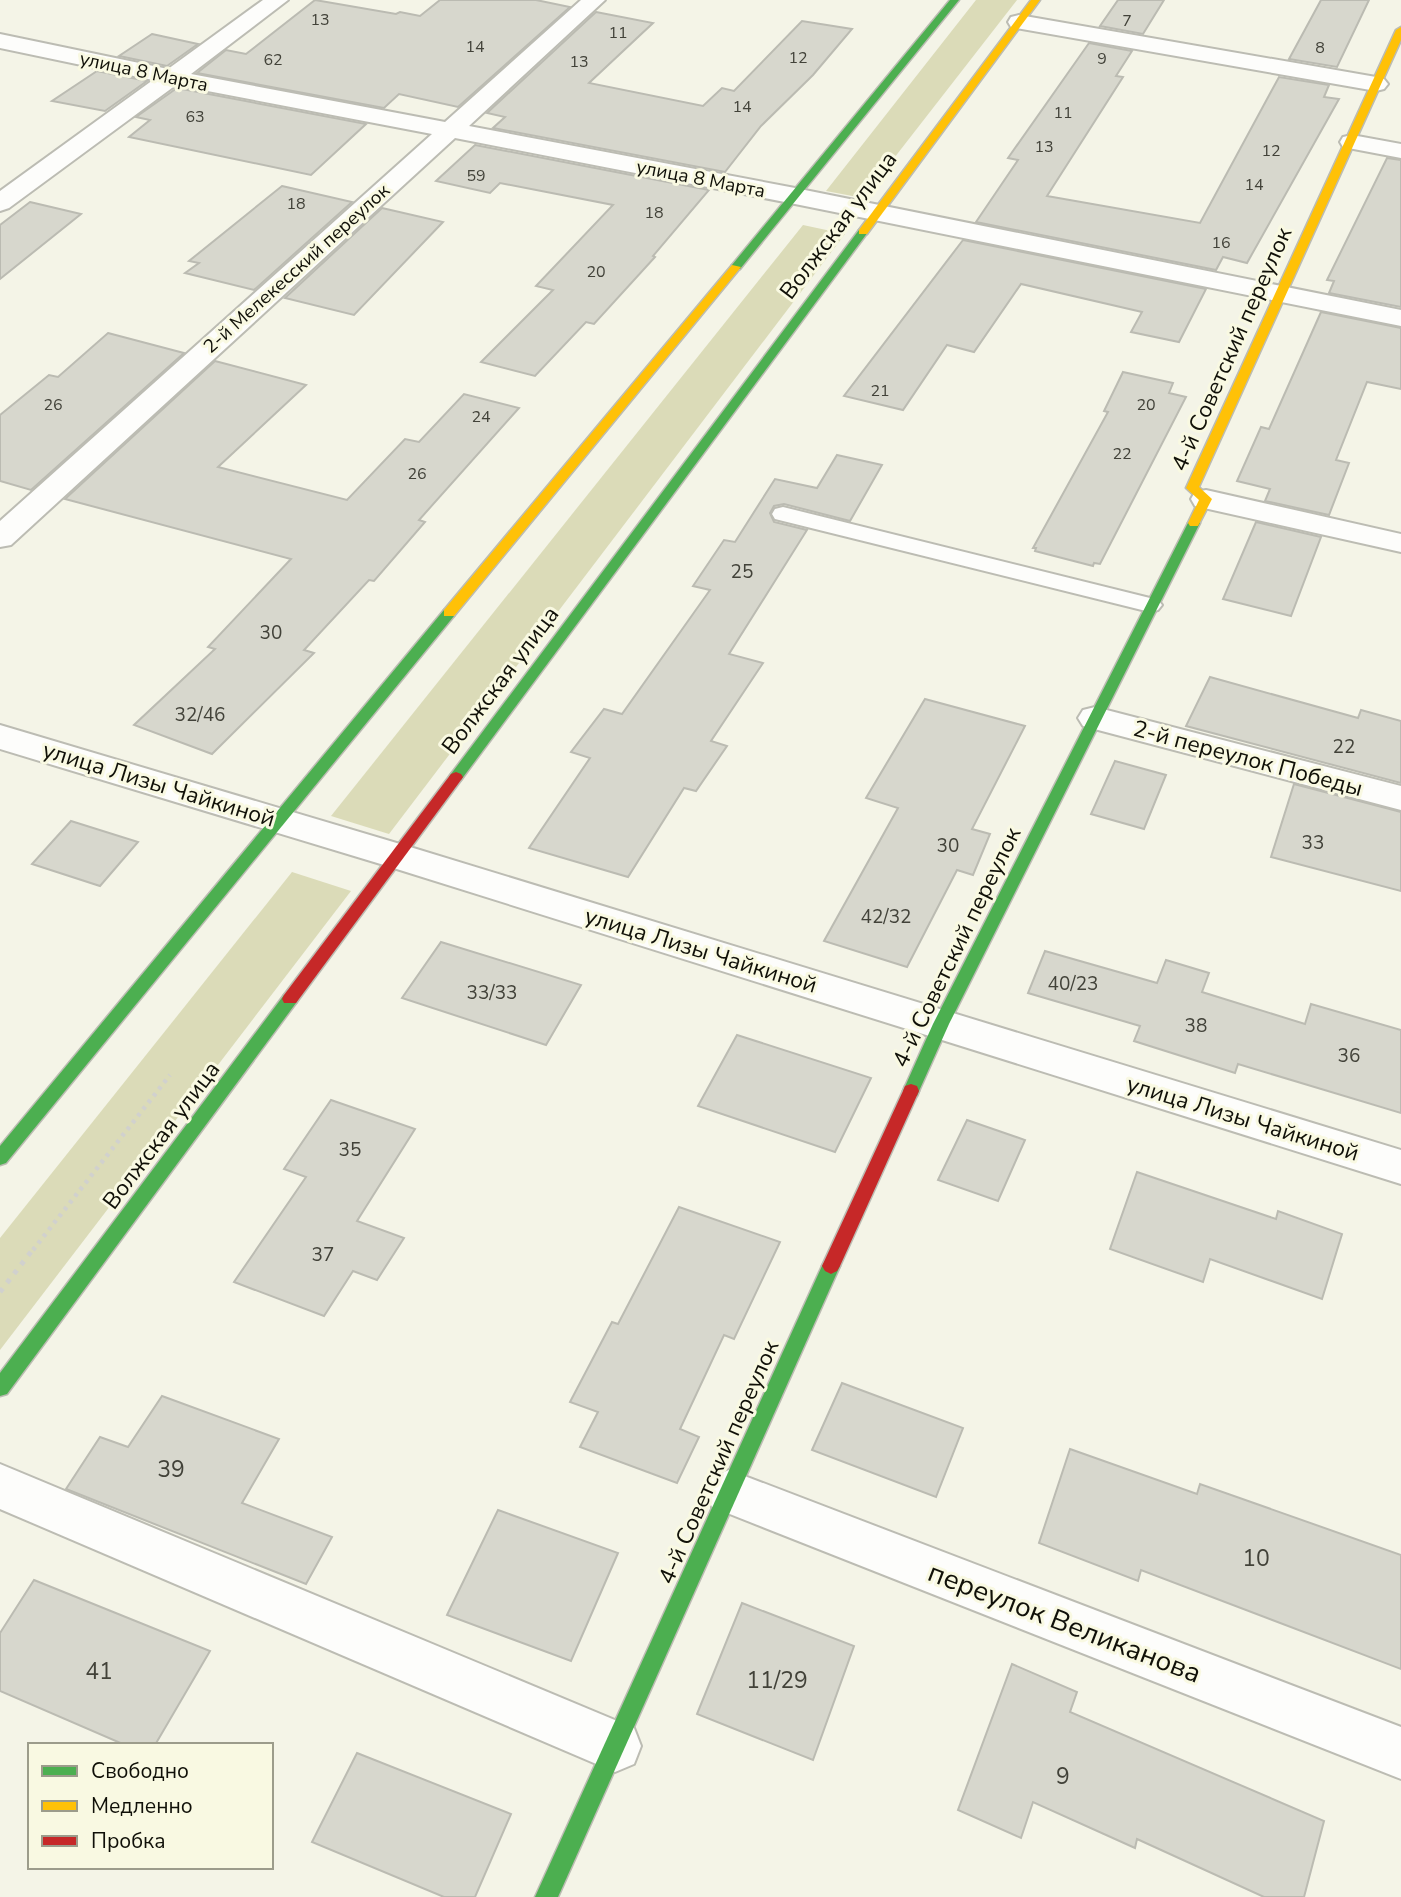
<svg xmlns="http://www.w3.org/2000/svg" width="1401" height="1897" viewBox="0 0 1401 1897" font-family="'Nunito Sans',sans-serif">
<style>
.forest{fill:#dbdbb8}
.building{fill:#d7d7cd;stroke:#bbbbb2;stroke-width:2}
.lines{fill:none;stroke-linecap:round;stroke-linejoin:round}
.lane-casing{stroke:#bcbcb3;stroke-width:4}
.street-casing{stroke:#bcbcb3;stroke-width:4}
.fast-casing{stroke:#bcbcb3;stroke-width:3}
.slow-casing{stroke:#bcbcb3;stroke-width:3}
.jam-casing{stroke:#bcbcb3;stroke-width:3}
.path-far1{stroke:#d1d1ce;stroke-width:4.5;stroke-dasharray:3.5 5;stroke-linecap:butt}
.path{stroke:#d1d1ce;stroke-width:5;stroke-dasharray:4.5 7;stroke-linecap:butt}
.lane{fill:#fdfdfb;fill-rule:evenodd}
.street{fill:#fdfdfb;fill-rule:evenodd}
.fast{fill:#4caf50;fill-rule:evenodd}
.slow{fill:#ffc107;fill-rule:evenodd}
.jam{fill:#c62828;fill-rule:evenodd}
.labels{text-anchor:middle;stroke-width:6;stroke-linejoin:round;paint-order:stroke}
.far-number-label{font-size:16px;fill:#424239}
.far-street-label{font-size:19px;fill:#101008;stroke:#f9f9e2}
.number-label{font-size:19px;fill:#424239}
.street-label{font-size:23px;fill:#101008;stroke:#f9f9e2}
.near-number-label{font-size:23px;fill:#424239}
.near-street-label{font-size:28px;fill:#101008;stroke:#f9f9e2}
</style>
<rect width="100%" height="100%" fill="#f4f4e7"/>
<g class="forest">
<polygon points="976,0 1017,0 863,198 826,191"/>
<polygon points="803,225 845,234 389,834 331,816"/>
<polygon points="292,872 351,891 0,1350 0,1238"/>
</g>
<g class="building">
<polygon points="315,0 396,14 400,12 420,16 440,0 536,0 570,7 458,107 399,94 384,108 197,73 226,50 246,54"/>
<polygon points="1118,0 1164,0 1143,34 1100,26"/>
<polygon points="1321,0 1369,0 1337,67 1289,59"/>
<polygon points="596,12 653,23 589,83 703,106 722,88 734,91 802,21 852,29 813,75 761,126 725,172 493,128 505,117 487,113"/>
<polygon points="152,34 198,44 167,66 119,56"/>
<polygon points="1089,43 1132,51 1116,76 1123,77 1047,196 1200,223 1279,77 1329,85 1324,97 1339,99 1247,263 1223,257 1216,270 976,222 1018,160 1008,158"/>
<polygon points="97,71 147,81 105,111 52,101"/>
<polygon points="177,88 366,124 311,175 129,137 150,120 136,117"/>
<polygon points="475,145 709,190 653,256 655,257 594,324 586,322 535,376 481,362 553,290 536,286 613,205 500,183 490,193 436,181"/>
<polygon points="1387,158 1401,160 1401,307 1329,293 1334,281 1327,280"/>
<polygon points="282,186 352,202 254,290 185,273 199,263 189,261"/>
<polygon points="30,202 81,214 0,279 0,225"/>
<polygon points="382,208 443,222 354,315 285,298"/>
<polygon points="963,240 1206,289 1179,342 1131,332 1142,312 1021,284 974,352 947,345 903,410 844,396"/>
<polygon points="1321,312 1401,328 1401,389 1367,382 1336,460 1349,463 1329,515 1265,501 1270,489 1237,481 1261,427 1269,429"/>
<polygon points="108,333 184,353 31,490 0,481 0,415 49,375 58,377"/>
<polygon points="215,361 306,385 218,467 347,500 405,439 419,442 464,394 519,408 419,520 425,522 374,581 369,580 304,650 314,653 212,754 134,725 215,649 208,647 291,559 65,499"/>
<polygon points="1123,372 1173,383 1169,393 1186,397 1100,564 1094,563 1093,566 1035,551 1036,548 1033,548 1108,412 1104,411"/>
<polygon points="837,455 882,465 850,521 784,504 774,506 770,513 774,522 807,530 729,654 763,663 711,741 727,746 696,791 684,788 628,877 529,848 590,758 571,752 604,709 622,714 710,590 693,586 724,540 735,542 775,479 817,488"/>
<polygon points="1256,522 1321,537 1291,616 1223,599"/>
<polygon points="1210,677 1358,718 1361,710 1401,721 1401,783 1186,726"/>
<polygon points="925,699 1025,726 972,829 990,834 973,875 957,870 907,967 824,941 898,808 866,798"/>
<polygon points="1115,761 1166,775 1144,829 1091,814"/>
<polygon points="1294,784 1401,812 1401,891 1271,857"/>
<polygon points="71,821 138,842 100,886 32,864"/>
<polygon points="441,942 581,985 546,1045 402,998"/>
<polygon points="1045,951 1157,983 1166,960 1209,973 1202,992 1305,1024 1311,1004 1401,1030 1401,1113 1238,1064 1235,1073 1134,1041 1140,1026 1028,993"/>
<polygon points="737,1035 871,1078 835,1152 698,1106"/>
<polygon points="331,1100 415,1129 357,1221 404,1238 377,1280 353,1271 324,1316 234,1282 306,1177 284,1169"/>
<polygon points="967,1120 1025,1140 998,1201 938,1180"/>
<polygon points="1137,1172 1276,1219 1278,1211 1342,1234 1322,1299 1210,1259 1203,1282 1110,1249"/>
<polygon points="679,1207 780,1242 734,1339 724,1335 680,1429 699,1437 677,1483 580,1447 598,1412 570,1402 612,1322 618,1324"/>
<polygon points="842,1383 963,1428 936,1497 812,1450"/>
<polygon points="162,1396 279,1439 242,1503 332,1537 306,1584 66,1489 100,1437 128,1447"/>
<polygon points="1070,1449 1197,1494 1200,1484 1401,1555 1401,1669 1141,1570 1138,1581 1039,1543"/>
<polygon points="498,1510 618,1553 571,1661 447,1615"/>
<polygon points="34,1580 210,1651 155,1745 125,1745 0,1691 0,1633"/>
<polygon points="742,1603 854,1646 813,1760 697,1714"/>
<polygon points="1012,1664 1077,1692 1070,1712 1324,1821 1304,1897 1264,1897 1137,1839 1135,1848 1033,1802 1021,1838 958,1810"/>
<polygon points="357,1753 511,1814 475,1897 444,1897 312,1842"/>
</g>
<g class="lines">
<defs>
<polygon id="lane" points="783,507 1158,600 1162,605 1158,610 1150,612 775,519 772,514 775,509"/>
<g id="street">
<polygon points="263,0 288,0 191,74 445,122 581,0 605,0 469,126 795,188 1401,310 1401,326 795,204 455,138 11,545 0,547 0,521 432,134 176,85 9,208 0,211 0,191 153,80 0,48 0,34 168,69"/>
<polygon points="1019,15 1376,77 1384,79 1388,84 1384,89 1376,91 1011,27 1008,22 1011,17"/>
<polygon points="1352,135 1401,144 1401,158 1343,147 1340,142 1343,137"/>
<polygon points="1206,490 1401,534 1401,552 1195,506 1191,499 1195,492"/>
<polygon points="1095,707 1401,786 1401,810 1083,726 1078,718 1083,710"/>
<polygon points="0,725 410,847 1401,1150 1401,1184 384,865 0,749"/>
<polygon points="0,1464 634,1728 641,1746 634,1764 615,1772 0,1509"/>
<polygon points="729,1470 1401,1727 1401,1779 712,1507 705,1492 712,1477"/>
</g>
<g id="fast">
<polygon points="950,0 959,0 740,269 732,269 732,265"/>
<polygon points="859,230 868,232 461,780 451,780 449,777 451,774"/>
<polygon points="1194,519 1200,523 949,1024 919,1091 917,1096 905,1096 903,1091 933,1024 1188,523"/>
<polygon points="449,609 454,610 454,616 6,1163 0,1165 0,1146 444,610"/>
<polygon points="290,993 296,995 298,999 296,1003 7,1394 0,1396 0,1373 284,995"/>
<polygon points="831,1258 837,1261 840,1266 558,1897 535,1897 822,1266 825,1261"/>
</g>
<g id="slow">
<polygon points="1031,0 1040,0 867,234 859,234 859,230"/>
<polygon points="1401,27 1401,40 1199,487 1212,499 1198,526 1190,526 1188,523 1199,500 1186,488 1396,30"/>
<polygon points="732,265 741,267 454,616 444,616 444,610"/>
</g>
<g id="jam">
<polygon points="456,772 461,774 463,777 461,780 296,1003 284,1003 282,999 284,995 451,774"/>
<polygon points="911,1084 917,1086 919,1091 840,1266 837,1271 831,1274 825,1271 822,1266 903,1091 905,1086"/>
</g>
</defs>
<use href="#lane" class="lane-casing"/>
<use href="#street" class="street-casing"/>
<use href="#fast" class="fast-casing"/>
<use href="#slow" class="slow-casing"/>
<use href="#jam" class="jam-casing"/>
<polyline class="path-far1" points="33,1250 170,1075"/>
<polyline class="path" points="0,1292 34,1248"/>
<use href="#lane" class="lane"/>
<use href="#street" class="street"/>
<use href="#fast" class="fast"/>
<use href="#slow" class="slow"/>
<use href="#jam" class="jam"/>
</g>
<g class="labels">
<g class="far-number-label">
<text x="320" y="25">13</text>
<text x="1127" y="26">7</text>
<text x="618" y="38">11</text>
<text x="475" y="52">14</text>
<text x="1320" y="53">8</text>
<text x="798" y="63">12</text>
<text x="1102" y="64">9</text>
<text x="273" y="65">62</text>
<text x="579" y="67">13</text>
<text x="742" y="112">14</text>
<text x="1063" y="118">11</text>
<text x="195" y="122">63</text>
<text x="1044" y="152">13</text>
<text x="1271" y="156">12</text>
<text x="476" y="181">59</text>
<text x="1254" y="190">14</text>
<text x="296" y="209">18</text>
<text x="654" y="218">18</text>
<text x="1221" y="248">16</text>
<text x="596" y="277">20</text>
<text x="880" y="396">21</text>
<text x="53" y="410">26</text>
<text x="1146" y="410">20</text>
<text x="481" y="422">24</text>
<text x="1122" y="459">22</text>
<text x="417" y="479">26</text>
</g>
<g class="far-street-label">
<text transform="translate(144 71) rotate(12)" y="7">улица 8 Марта</text>
<text transform="translate(701 178) rotate(11)" y="7">улица 8 Марта</text>
<text transform="translate(296 268) rotate(-42)" y="7">2-й Мелекесский переулок</text>
</g>
<g class="number-label">
<text x="742" y="578">25</text>
<text x="271" y="639">30</text>
<text x="200" y="721">32/46</text>
<text x="1344" y="753">22</text>
<text x="1313" y="849">33</text>
<text x="948" y="852">30</text>
<text x="886" y="923">42/32</text>
<text x="1073" y="990">40/23</text>
<text x="492" y="999">33/33</text>
<text x="1196" y="1032">38</text>
<text x="1349" y="1062">36</text>
<text x="350" y="1156">35</text>
<text x="323" y="1261">37</text>
</g>
<g class="street-label">
<text transform="translate(838 225) rotate(-53)" y="8">Волжская улица</text>
<text transform="translate(1231 349) rotate(-66)" y="8">4-й Советский переулок</text>
<text transform="translate(500 680) rotate(-53)" y="8">Волжская улица</text>
<text transform="translate(1248 758) rotate(15)" y="8">2-й переулок Победы</text>
<text transform="translate(159 784) rotate(17)" y="8">улица Лизы Чайкиной</text>
<text transform="translate(956 947) rotate(-64)" y="8">4-й Советский переулок</text>
<text transform="translate(701 950) rotate(17)" y="8">улица Лизы Чайкиной</text>
<text transform="translate(1243 1118) rotate(17)" y="8">улица Лизы Чайкиной</text>
<text transform="translate(161 1135) rotate(-53)" y="8">Волжская улица</text>
<text transform="translate(718 1462) rotate(-66)" y="8">4-й Советский переулок</text>
</g>
<g class="near-number-label">
<text x="171" y="1477">39</text>
<text x="1256" y="1566">10</text>
<text x="99" y="1679">41</text>
<text x="777" y="1688">11/29</text>
<text x="1063" y="1784">9</text>
</g>
<g class="near-street-label">
<text transform="translate(1065 1622) rotate(21)" y="10">переулок Великанова</text>
</g>
</g>
<rect x="28" y="1743" width="245" height="126" fill="#f9f9e2" stroke="#9c9c8b" stroke-width="2"/>
<rect x="42" y="1766" width="35" height="10" fill="#4caf50" stroke="#9c9c8b" stroke-width="2"/>
<text x="91" y="1778" font-size="21" fill="#101008">Свободно</text>
<rect x="42" y="1801" width="35" height="10" fill="#ffc107" stroke="#9c9c8b" stroke-width="2"/>
<text x="91" y="1813" font-size="21" fill="#101008">Медленно</text>
<rect x="42" y="1836" width="35" height="10" fill="#c62828" stroke="#9c9c8b" stroke-width="2"/>
<text x="91" y="1848" font-size="21" fill="#101008">Пробка</text>
</svg>
